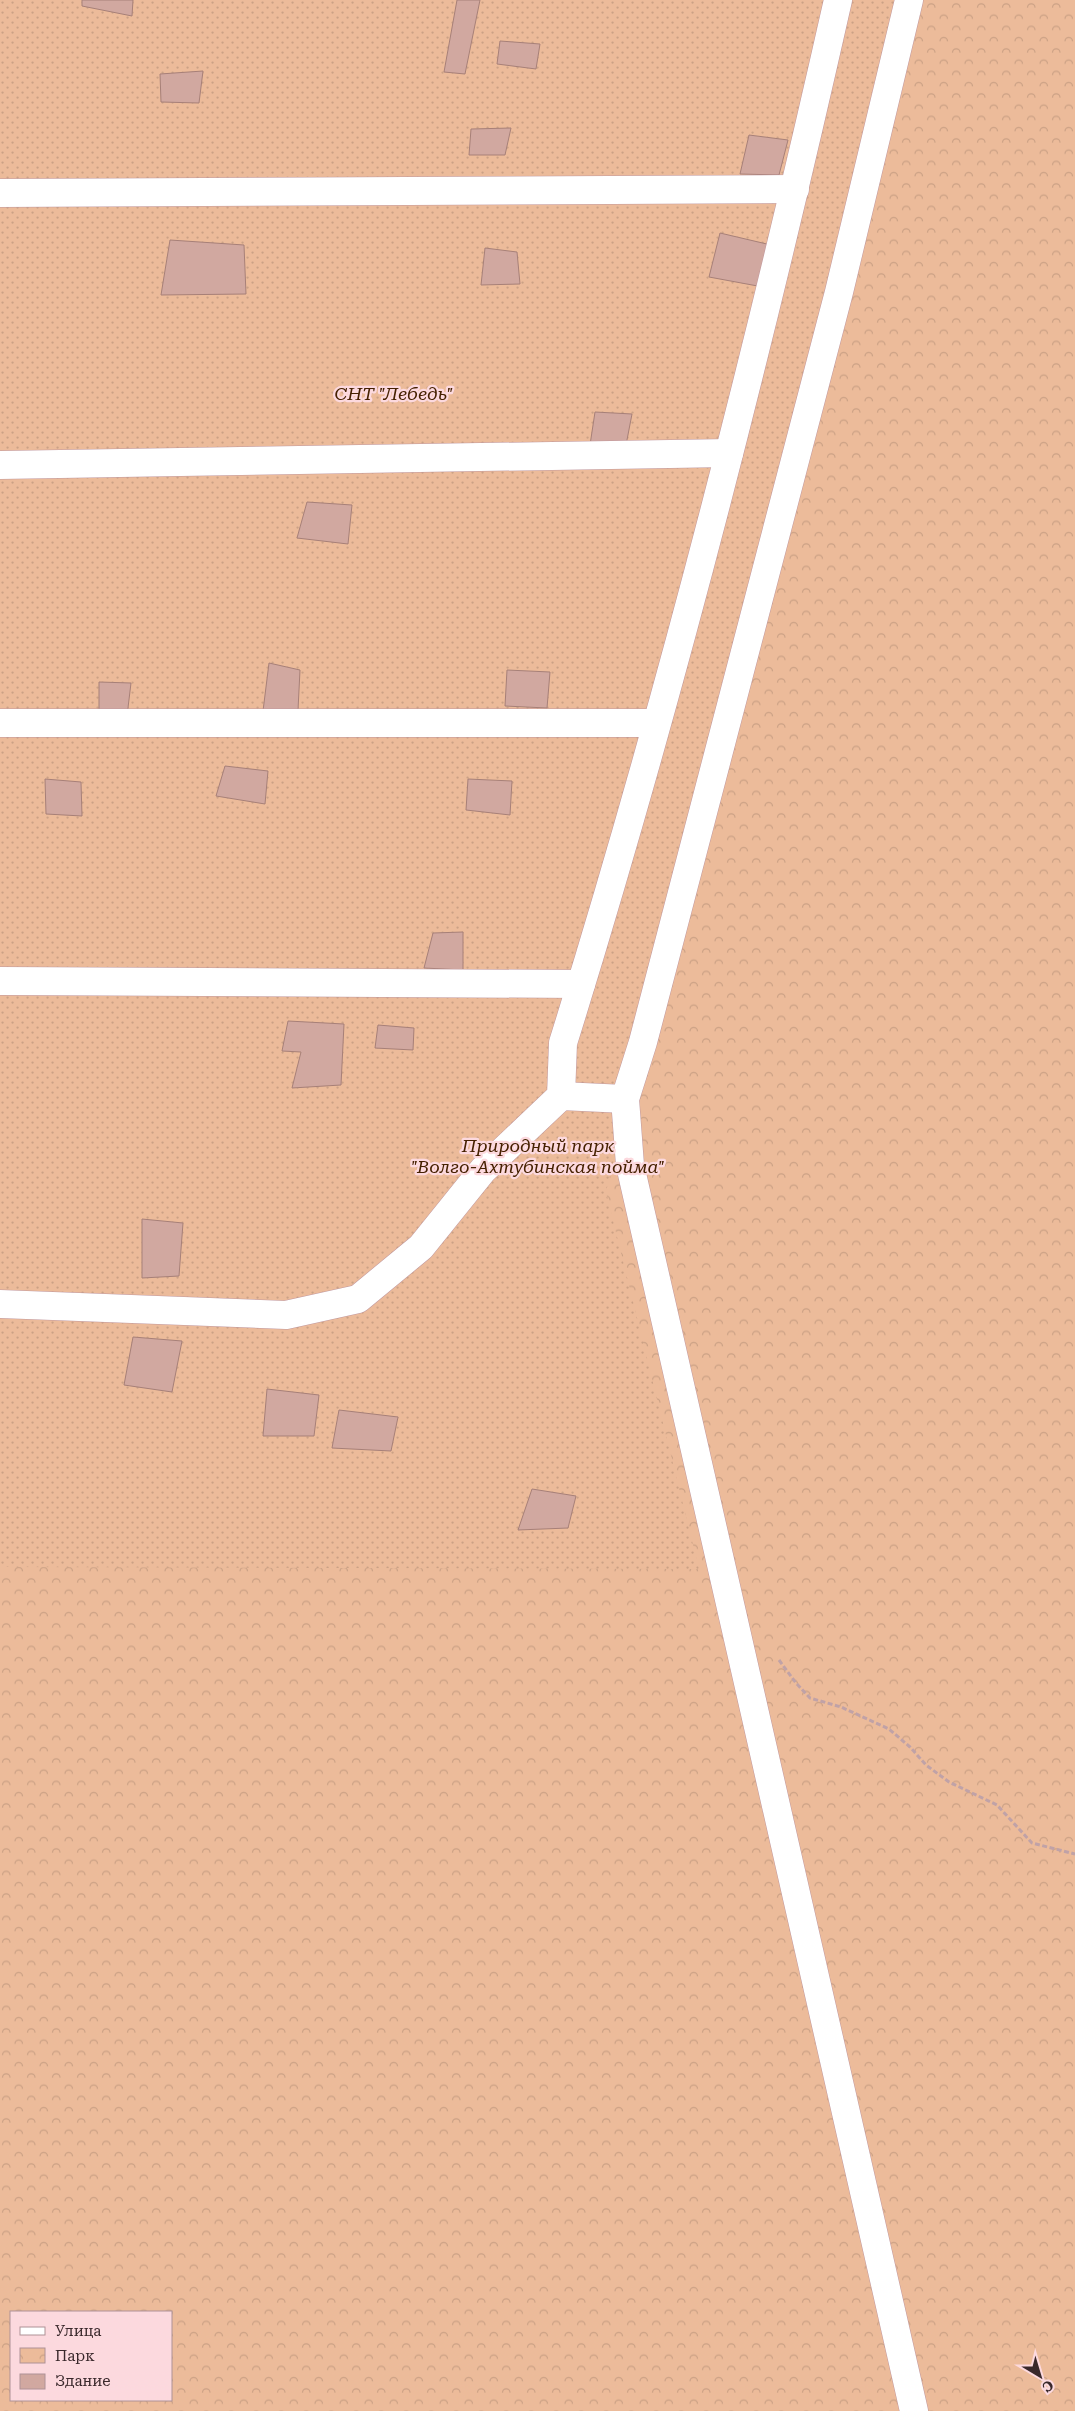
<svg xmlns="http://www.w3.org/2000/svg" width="1075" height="2411" viewBox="0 0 1075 2411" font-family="'Roboto Serif',serif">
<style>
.park{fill:url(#park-crowns);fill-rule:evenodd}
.garden{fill:url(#garden-dots)}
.building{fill:#d1a8a0;stroke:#a78078}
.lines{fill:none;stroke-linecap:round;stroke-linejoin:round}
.street-casing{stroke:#c1989e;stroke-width:29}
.path{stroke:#c0a2a7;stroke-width:3;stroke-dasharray:5 2.5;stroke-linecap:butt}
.street{stroke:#fff;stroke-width:28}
.labels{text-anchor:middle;stroke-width:4.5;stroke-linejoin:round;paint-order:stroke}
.park-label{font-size:18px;font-style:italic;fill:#462101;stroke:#fcd9de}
</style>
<defs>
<pattern id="park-crowns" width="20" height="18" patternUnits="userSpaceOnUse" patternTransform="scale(1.25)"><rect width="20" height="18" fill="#ecbb9a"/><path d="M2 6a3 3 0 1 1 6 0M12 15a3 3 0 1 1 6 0" fill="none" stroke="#cba185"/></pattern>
<pattern id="garden-dots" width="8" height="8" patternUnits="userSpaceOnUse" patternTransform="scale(1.25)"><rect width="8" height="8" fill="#ecbb9a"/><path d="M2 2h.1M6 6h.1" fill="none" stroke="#cba185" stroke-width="1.8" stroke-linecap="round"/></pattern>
</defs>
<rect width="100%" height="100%" fill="#fcd9de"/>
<path class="park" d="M 0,0 L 1075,0 L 1075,2411 L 0,2411 ZM 11,2312 L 171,2312 L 171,2400 L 11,2400 Z"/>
<polygon class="garden" points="0,0 895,0 606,1192 699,1569 0,1567"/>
<g class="building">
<polygon points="82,0 133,0 132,16 82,6"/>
<polygon points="457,0 480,0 465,74 444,72"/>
<polygon points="500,41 540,44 536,69 497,64"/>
<polygon points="203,71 199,103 161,102 160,74"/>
<polygon points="511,128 505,155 469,155 471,129"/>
<polygon points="749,135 788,140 779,175 740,174"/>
<polygon points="720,233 771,245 763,287 709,277"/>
<polygon points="170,240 244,245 246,294 161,295"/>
<polygon points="485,248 517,252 520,284 481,285"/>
<polygon points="595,412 632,414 626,445 590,445"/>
<polygon points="307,502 352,505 348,544 297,538"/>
<polygon points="269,663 300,670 298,710 263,711"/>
<polygon points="507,670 550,672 547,708 505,706"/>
<polygon points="99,682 131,683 127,716 99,716"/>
<polygon points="225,766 268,771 265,804 216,796"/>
<polygon points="45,779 81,782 82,816 46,814"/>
<polygon points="468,779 512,781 510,815 466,810"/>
<polygon points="463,932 463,970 424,968 433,933"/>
<polygon points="288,1021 344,1024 341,1085 292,1088 301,1052 282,1051"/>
<polygon points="378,1025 414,1028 413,1050 375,1048"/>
<polygon points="142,1219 183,1223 179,1276 142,1278"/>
<polygon points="133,1337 182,1341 172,1392 124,1385"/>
<polygon points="267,1389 319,1395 314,1436 263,1436"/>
<polygon points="339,1410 398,1417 391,1451 332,1448"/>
<polygon points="532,1489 576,1496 568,1528 518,1530"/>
</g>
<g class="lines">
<defs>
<g id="street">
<polyline points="909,0 839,292 643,1042 625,1099 630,1165 914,2411"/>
<polyline points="0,193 795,189"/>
<polyline points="0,465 729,453"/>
<polyline points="0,723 656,723"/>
<polyline points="0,981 581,984"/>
<polyline points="561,1096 625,1099"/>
<path d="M 0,1304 L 286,1315 L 358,1299 L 421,1247 L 483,1170 L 561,1096 L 563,1043 C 670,700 759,350 838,0"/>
</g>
</defs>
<use href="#street" class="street-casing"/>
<polyline class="path" points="779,1660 796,1683 810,1698 841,1707 889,1729 910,1747 926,1765 949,1782 997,1805 1032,1843 1075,1854"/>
<use href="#street" class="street"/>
</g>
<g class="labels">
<g class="park-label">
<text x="394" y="400">СНТ "Лебедь"</text>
<text x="538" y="1152">Природный парк<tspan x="538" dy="21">"Волго-Ахтубинская пойма"</tspan></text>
</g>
</g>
<rect x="10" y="2311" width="162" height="90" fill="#fcd9de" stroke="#ae9296"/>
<rect x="20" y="2327" width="25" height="8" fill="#ffffff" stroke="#ae9296"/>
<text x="55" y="2336" font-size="15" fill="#39282b">Улица</text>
<rect x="20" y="2348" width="25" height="15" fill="url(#park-crowns)" stroke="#ae9296"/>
<text x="55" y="2361" font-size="15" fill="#39282b">Парк</text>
<rect x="20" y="2374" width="25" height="15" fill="#d1a8a0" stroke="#ae9296"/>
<text x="55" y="2386" font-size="15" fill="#39282b">Здание</text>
<g transform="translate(1040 2376) rotate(142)" stroke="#fcd9de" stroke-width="4" paint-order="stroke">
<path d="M0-4L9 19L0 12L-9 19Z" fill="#39282b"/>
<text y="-8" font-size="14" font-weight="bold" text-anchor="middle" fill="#39282b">С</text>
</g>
</svg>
